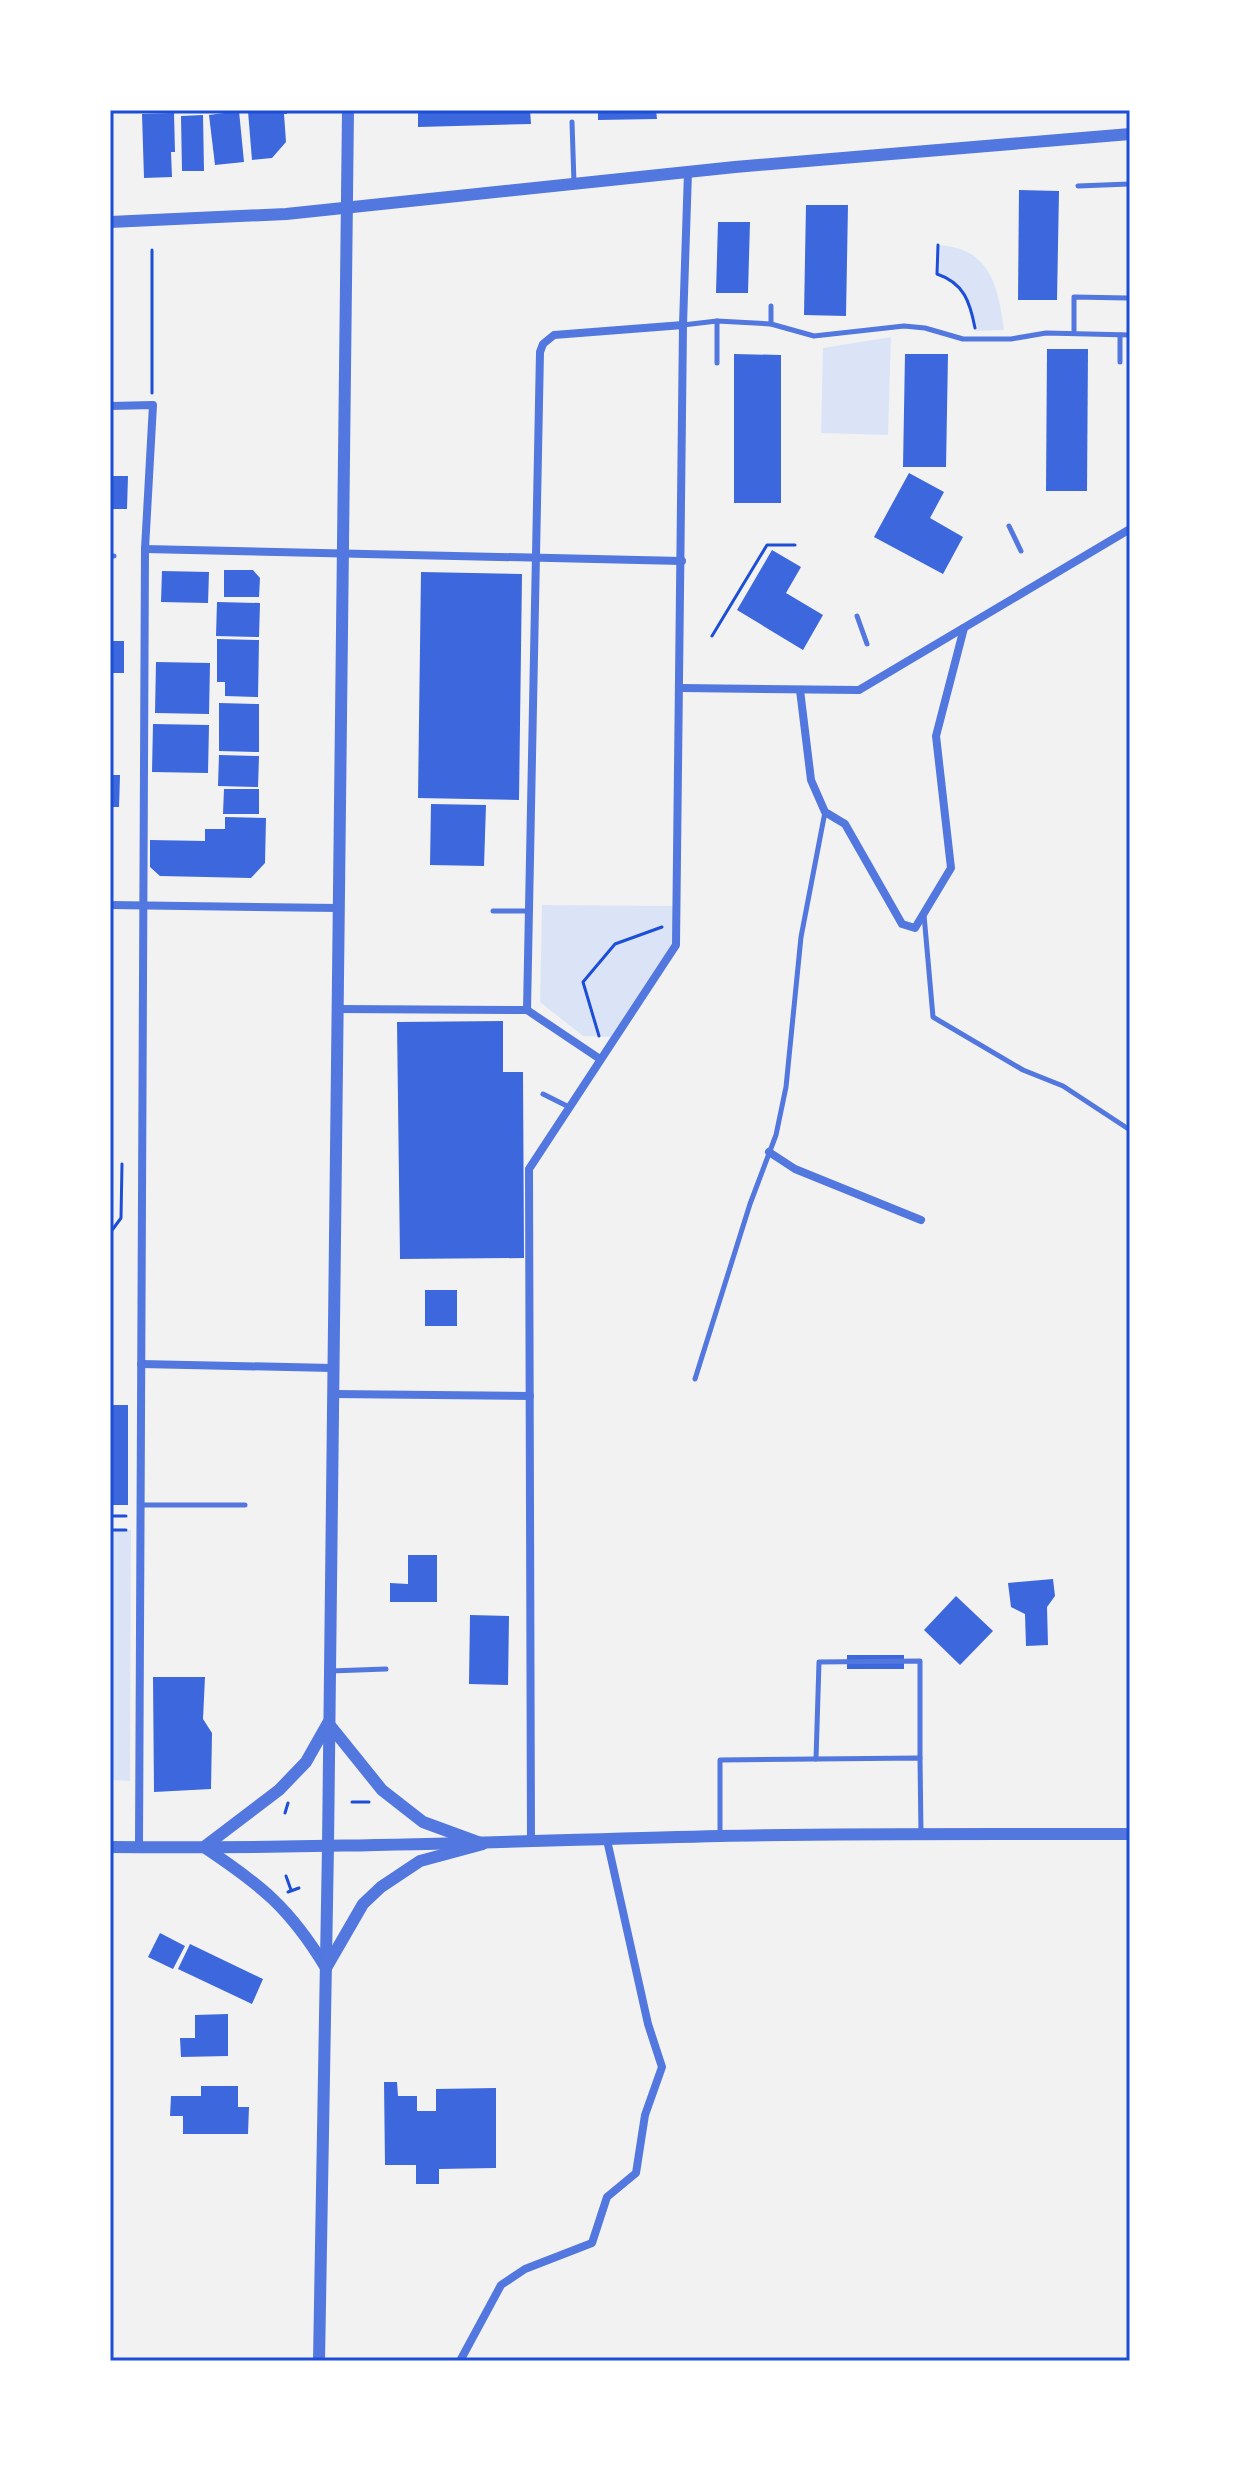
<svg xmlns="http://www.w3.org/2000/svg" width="1240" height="2471" font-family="Quicksand,sans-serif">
  <rect width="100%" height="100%" fill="#f2f2f2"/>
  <g fill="#dbe4f7">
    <path d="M938 245C990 248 998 285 1004 330L976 331C969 298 968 291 937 274Z"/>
    <path d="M891 337 888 435 821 433 823 348Z"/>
    <path d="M542 905 677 906 676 945 615 1037 583 1036 540 1002Z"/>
    <path d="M110 1530H131L130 1781 110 1780Z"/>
  </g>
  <g fill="#3d67dc">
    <path d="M287 110V114H284L286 142 272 158 252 160 248 111Z"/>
    <path d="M418 110H530L531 124 418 127Z"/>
    <path d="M598 110H656L657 119 598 120Z"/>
    <path d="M239 111 244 162 215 165 209 115Z"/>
    <path d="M174 113 175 152H171L172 177 144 178 142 114Z"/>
    <path d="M203 115 204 171H182L181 116Z"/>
    <path d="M1019 190 1059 191 1057 300H1018Z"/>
    <path d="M806 205H848L846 316 804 315Z"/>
    <path d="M718 222H750L748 293H716Z"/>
    <path d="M1047 349H1088L1087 491H1046Z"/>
    <path d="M734 354 781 355V503H734Z"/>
    <path d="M905 354H948L946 467H903Z"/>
    <path d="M909 473 944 492 930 518 963 537 943 574 874 537Z"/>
    <path d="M110 476H128L127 509H110Z"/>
    <path d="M772 550 801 567 786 593 823 615 803 650 737 610Z"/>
    <path d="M224 570H253L260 578 259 597H224Z"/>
    <path d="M162 571 209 572 208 603 161 602Z"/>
    <path d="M421 572 522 574 519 800 418 798Z"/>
    <path d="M217 602 260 603 259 637 216 636Z"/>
    <path d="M217 639 259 640 258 697 225 696V682H217Z"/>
    <rect x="110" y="641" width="14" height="32"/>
    <path d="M156 662 210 663 209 714 155 713Z"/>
    <path d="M219 703 259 704V752L219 751Z"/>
    <path d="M153 724 209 725 208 773 152 772Z"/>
    <path d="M219 755 259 756 258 787 218 786Z"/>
    <path d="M110 775H120L119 807H110Z"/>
    <path d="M224 789H259V814H223Z"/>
    <path d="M431 804 486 805 484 866 430 865Z"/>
    <path d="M225 817 266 818 265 863 251 878 160 876 150 867V840L205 841V829H225Z"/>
    <path d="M503 1021V1072H523L524 1258 400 1259 397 1022Z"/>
    <rect x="425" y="1290" width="32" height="36"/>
    <rect x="110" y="1405" width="18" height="100"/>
    <path d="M408 1555H437V1602H390V1583L408 1584Z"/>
    <path d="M1053 1579 1055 1596 1047 1607 1048 1645 1026 1646 1025 1614 1011 1607 1008 1583Z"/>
    <path d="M956 1596 993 1631 960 1665 924 1630Z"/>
    <path d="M470 1615 509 1616 508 1685 469 1684Z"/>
    <rect x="847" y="1655" width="57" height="14"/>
    <path d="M153 1677H205L203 1719 212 1733 211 1789 154 1792Z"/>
    <path d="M160 1933 185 1946 173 1969 148 1957Z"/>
    <path d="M190 1944 263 1979 252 2004 178 1969Z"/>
    <path d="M228 2014V2056L181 2057 180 2038H195V2015Z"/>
    <path d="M384 2082H397L398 2096H417V2111H436V2089L496 2088V2168L439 2169V2184H416V2165H385Z"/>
    <path d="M201 2086H238V2107H249L248 2134H183V2116H170L171 2096H201Z"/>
  </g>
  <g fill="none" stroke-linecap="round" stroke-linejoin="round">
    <g stroke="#1d4ed8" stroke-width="3">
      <path d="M938 245 937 274C964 283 970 302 975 328"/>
      <path d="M152 250V393"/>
      <path d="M712 636 767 545H795"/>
      <path d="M599 1036 583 982 615 944 662 927"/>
      <path d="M110 1233 121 1218 122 1164"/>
      <path d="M110 1516H126"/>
      <path d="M110 1530H126"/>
      <path d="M352 1802H369"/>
      <path d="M285 1813 288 1803"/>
      <path d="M286 1876 291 1890"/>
      <path d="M288 1892 299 1888"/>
    </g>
    <g stroke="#5277de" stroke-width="5">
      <path d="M572 122 574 183"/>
      <path d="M1078 186 1129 184"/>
      <path d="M717 321V363"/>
      <path d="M771 324V306"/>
      <path d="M683 325 717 321 771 324 814 336 904 326 925 328 963 339H1011L1046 333 1130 335"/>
      <path d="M1074 333V297L1127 298"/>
      <path d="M1120 335V362"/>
      <path d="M1009 526 1021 551"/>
      <path d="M110 556H114"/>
      <path d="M857 616 867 644"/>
      <path d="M493 911H528"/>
      <path d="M924 915 933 1017 1023 1070 1063 1086 1130 1130"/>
      <path d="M543 1094 569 1107"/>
      <path d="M695 1379 750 1204 776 1135 786 1087 801 937 825 812"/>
      <path d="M141 1505H245"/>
      <path d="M330 1671 386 1669"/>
      <path d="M816 1759 819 1662 920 1661V1758"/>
      <path d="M720 1835V1760L920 1758 921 1833"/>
    </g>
    <g stroke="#5277de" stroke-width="8">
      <path d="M110 406 153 405 145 549 139 1847"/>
      <path d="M145 549 682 561"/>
      <path d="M681 688 859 690 1130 529"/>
      <path d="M800 690 811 780 825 812 845 824 902 924 915 928 951 868 936 736 964 628"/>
      <path d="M110 905 338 908"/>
      <path d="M337 1009 527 1010 600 1059"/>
      <path d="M527 1010 540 352 543 344 554 335 683 325"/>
      <path d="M769 1152 795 1169 921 1220"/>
      <path d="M141 1364 332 1368"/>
      <path d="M332 1394 530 1396"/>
      <path d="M531 1843 529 1169 676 945 683 325 688 172"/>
      <path d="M460 2361 501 2285 525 2269 592 2243 607 2197 636 2173 645 2115 662 2067 648 2024 607 1840"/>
    </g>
    <g stroke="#5277de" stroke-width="12">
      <path d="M110 222 286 214 735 167 1130 134"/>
      <path d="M328 1723 382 1790 423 1822 483 1844 420 1861 381 1887 363 1904 326 1968C290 1908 261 1885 204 1847L279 1790 306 1762Z"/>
      <path d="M110 1847C313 1849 516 1841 720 1836 856 1833 993 1834 1130 1834"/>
      <path d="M319 2361 328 1846 348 110"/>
    </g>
  </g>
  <rect width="1240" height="2471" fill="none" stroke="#ffffff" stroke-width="224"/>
  <rect x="112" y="112" width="1016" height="2247" fill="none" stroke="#1d4ed8" stroke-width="3"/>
</svg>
